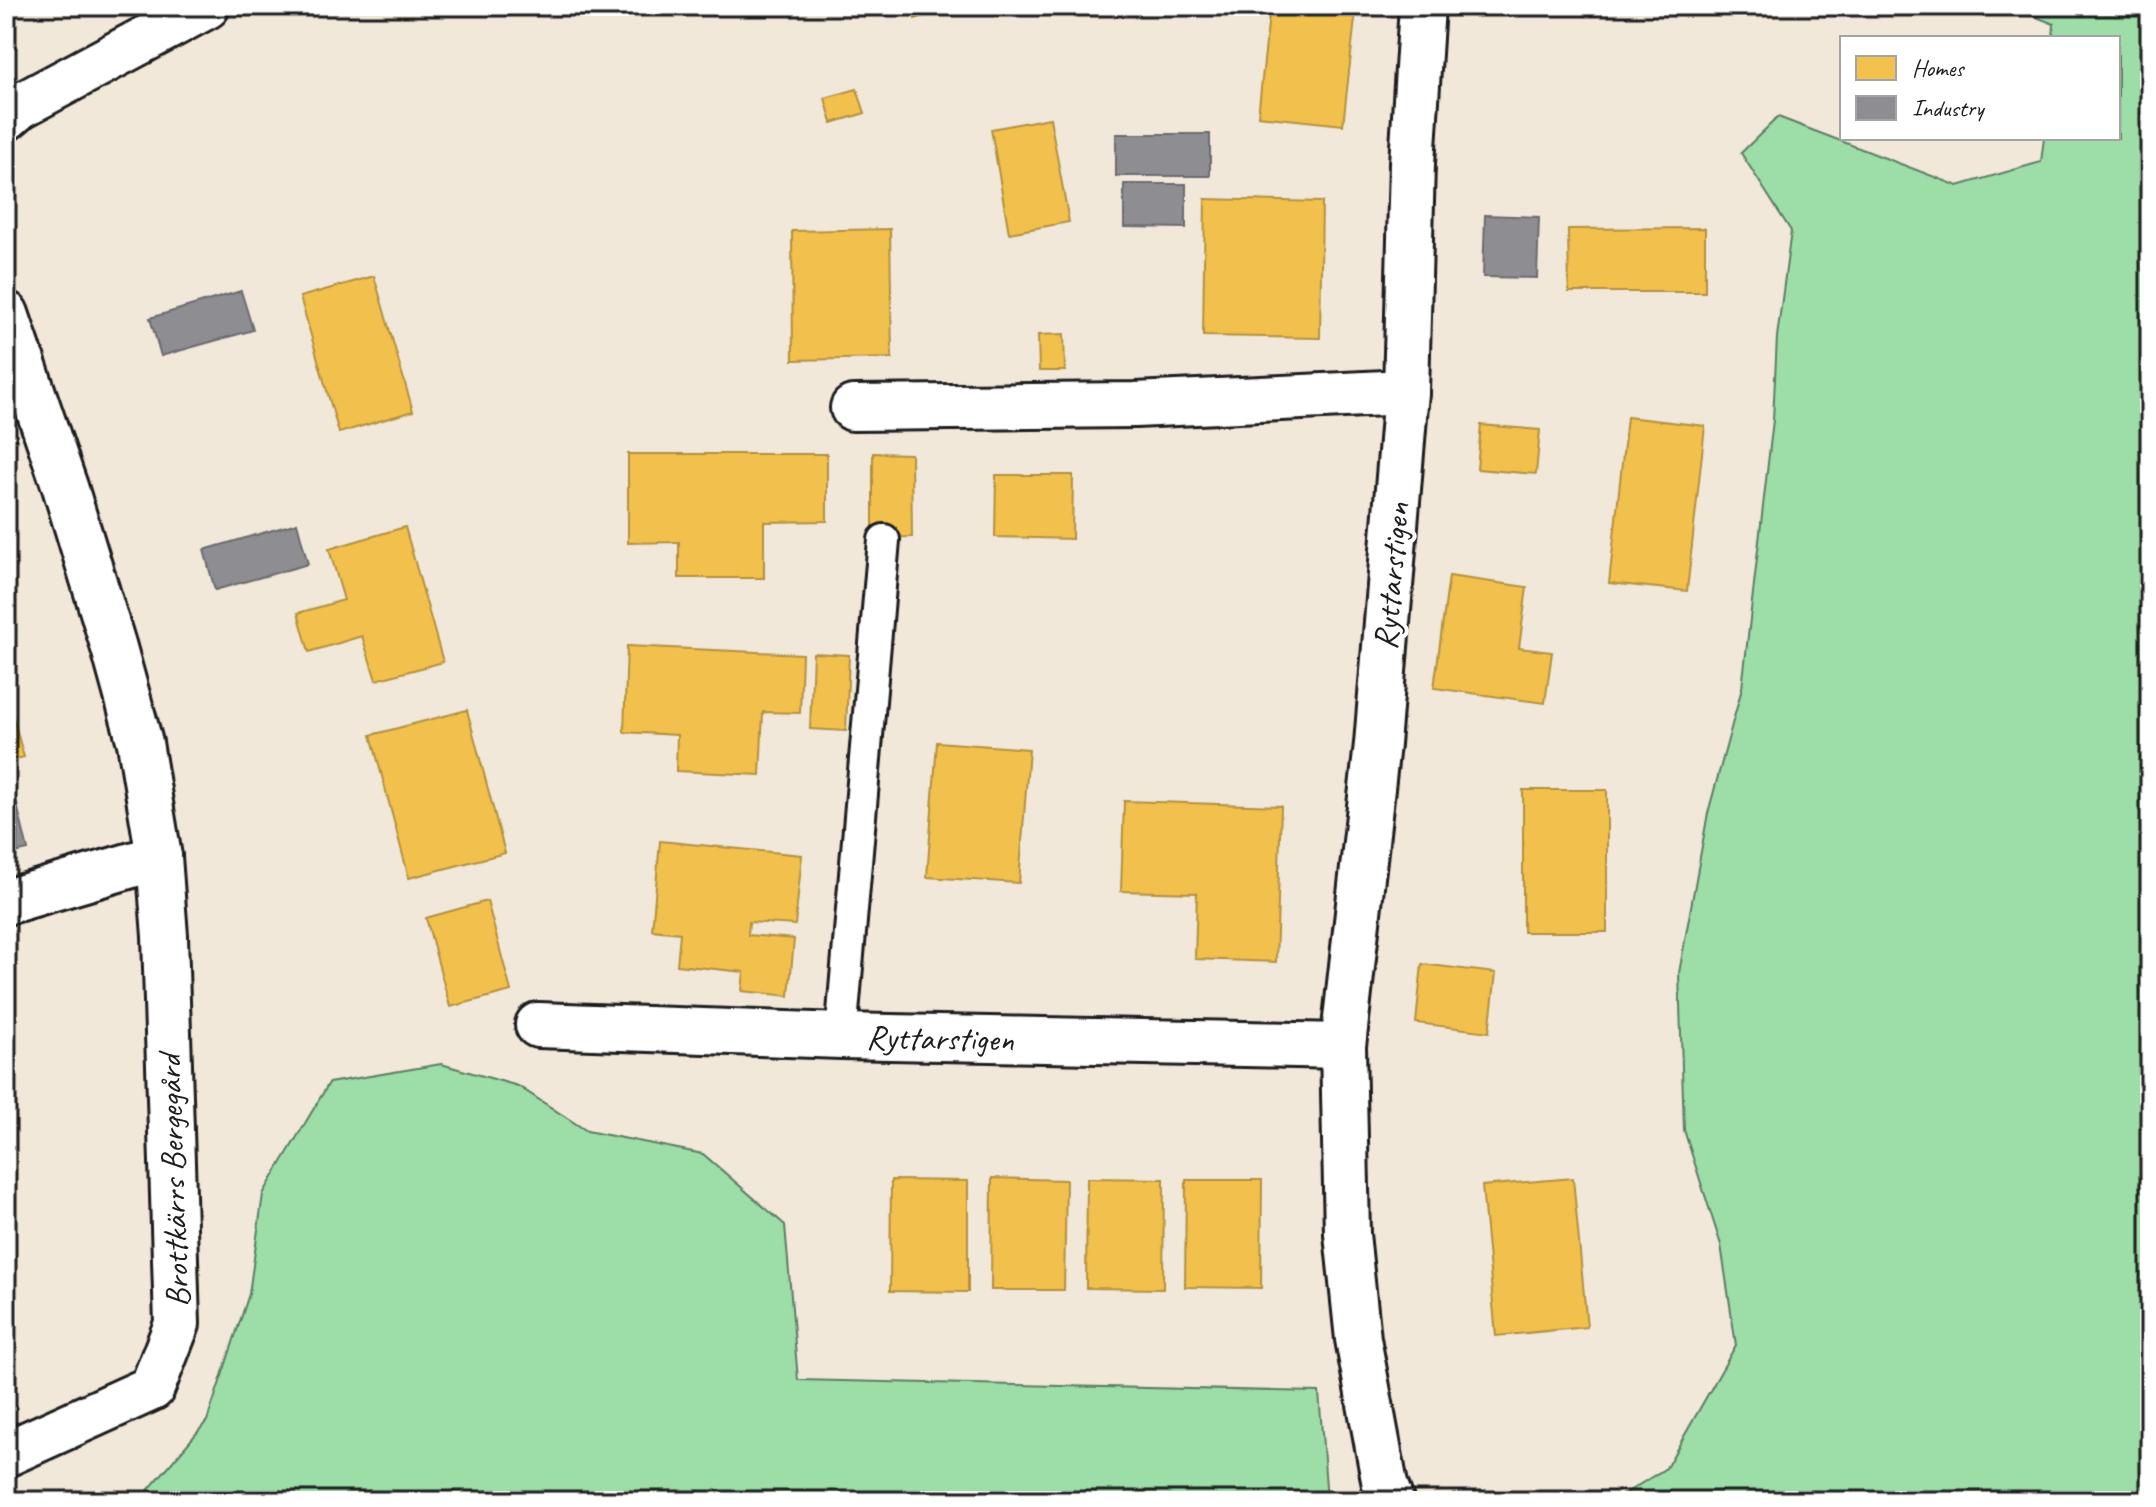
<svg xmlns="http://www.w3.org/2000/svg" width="2156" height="1507" font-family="Caveat,sans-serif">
  <rect width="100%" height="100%" fill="#f1e8da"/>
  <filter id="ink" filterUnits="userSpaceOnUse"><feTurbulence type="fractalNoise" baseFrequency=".0125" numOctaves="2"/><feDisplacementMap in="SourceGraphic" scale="16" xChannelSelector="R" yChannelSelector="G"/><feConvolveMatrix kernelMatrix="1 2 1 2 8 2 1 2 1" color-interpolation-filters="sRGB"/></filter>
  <g filter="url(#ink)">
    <g fill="#9ddea8" stroke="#5c7d62" stroke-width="2">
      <path d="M2009 6H2150V1501H1613L1666 1468 1736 1345 1721 1245 1684 1130 1679 973 1708 813 1742 688 1773 420 1777 337 1791 231 1741 153 1778 117 1958 186 2041 162 2044 138H2118V38H2053L2054 24Z"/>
      <path d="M441 1064 518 1086 587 1131 703 1154 785 1225 798 1380 1319 1392 1327 1501H139L207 1421 249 1294 263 1194 329 1083Z"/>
    </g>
    <g fill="#f2c14e" stroke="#b2903f" stroke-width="2">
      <path d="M911 6H955L915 19Z"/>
      <path d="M1270 6H1317L1356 10 1343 125 1258 116Z"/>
      <path d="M1706 6H1833L1706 11Z"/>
      <path d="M857 89 865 113 832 123 825 98Z"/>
      <path d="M1050 118 1069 222 1009 233 991 129Z"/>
      <path d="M1205 199 1322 202 1320 338 1203 336Z"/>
      <path d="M1705 228V292H1569L1568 229Z"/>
      <path d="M890 229 892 358 793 360 792 231Z"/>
      <path d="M374 276 413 411 339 433 300 297Z"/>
      <path d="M1064 334 1065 371H1039L1038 335Z"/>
      <path d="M1627 417 1705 426 1687 591 1609 583Z"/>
      <path d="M1481 425 1540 430 1536 474 1477 469Z"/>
      <path d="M873 453 911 454 912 537 873 538Z"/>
      <path d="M628 454H827V521L764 522V578H679V542L628 543Z"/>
      <path d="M996 475H1073L1072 539 995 537Z"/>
      <path d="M405 527 443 662 376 680 362 636 309 652 298 613 344 600 329 549Z"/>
      <path d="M1449 576 1527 587 1519 648 1552 652 1545 703 1434 688Z"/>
      <path d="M627 646 802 654 800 713 763 712 760 775 676 771 677 735 624 732Z"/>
      <path d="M813 653 849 655 846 731 810 729Z"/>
      <path d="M6 692 24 757 6 762Z"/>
      <path d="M467 710 505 853 409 878 371 735Z"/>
      <path d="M937 742 1029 749 1019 883 927 877Z"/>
      <rect x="1523" y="790" width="84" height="142"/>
      <path d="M1124 801 1281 806 1276 962 1195 959 1197 893 1121 891Z"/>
      <path d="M660 841 802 855 795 925 749 922 748 935 794 939 789 996 742 991 744 972 677 965 680 933 652 930Z"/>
      <path d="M487 901 511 991 450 1007 426 918Z"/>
      <path d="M1422 964 1496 973 1489 1032 1416 1023Z"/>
      <path d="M992 1178 1066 1180 1064 1290H991Z"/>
      <path d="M1087 1178 1164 1179 1163 1289 1086 1288Z"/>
      <path d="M1573 1178 1587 1327 1496 1336 1482 1186Z"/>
      <path d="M891 1180 968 1181V1292L890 1291Z"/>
      <path d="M1186 1180H1262L1261 1288 1185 1287Z"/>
    </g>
    <g fill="#8d8d92" stroke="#6b6b6f" stroke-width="2">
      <rect x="1116" y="134" width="94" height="42"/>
      <path d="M1124 184H1186V228L1124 227Z"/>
      <path d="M1485 215 1539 217 1537 278 1483 277Z"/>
      <path d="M241 291 253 330 161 356 150 318Z"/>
      <path d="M297 523 308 564 215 590 204 550Z"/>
      <path d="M12 784 28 850 6 855V786Z"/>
    </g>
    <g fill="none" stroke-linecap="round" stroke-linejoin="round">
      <g stroke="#1c1c1c" stroke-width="36">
        <path id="service" d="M841 1036 884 540"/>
      </g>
      <g stroke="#1c1c1c" stroke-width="50">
        <g id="minor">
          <path d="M6 118 20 106 207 6"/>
          <path d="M6 314 65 487 114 648 140 743 159 857 165 936 177 1324 152 1388 6 1454"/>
          <path d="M853 408 1135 405 1406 392"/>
          <path d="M6 902 159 857"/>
          <path d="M538 1025 841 1036 1343 1046"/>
          <path d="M1391 1501 1385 1485 1358 1339 1347 1234 1343 1046 1377 744 1406 392 1412 163 1422 6"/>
        </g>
      </g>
      <use href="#service" stroke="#fff" stroke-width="30"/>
      <use href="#minor" stroke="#fff" stroke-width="44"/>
    </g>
  </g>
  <g text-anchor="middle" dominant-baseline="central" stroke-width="8" stroke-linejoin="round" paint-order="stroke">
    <g font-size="34" fill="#1c1c1c" stroke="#fff">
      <text transform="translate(1391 576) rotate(-85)">Ryttarstigen</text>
      <text transform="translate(940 1038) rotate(1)">Ryttarstigen</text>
      <text transform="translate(173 1181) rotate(-92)">Brottkärrs Bergegård</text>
    </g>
  </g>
  <rect width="2156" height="1507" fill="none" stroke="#fff" stroke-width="32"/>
  <rect x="16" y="16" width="2124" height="1475" fill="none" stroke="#1c1c1c" stroke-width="3" filter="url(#ink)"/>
  <rect x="1840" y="36" width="280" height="104" fill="#ffffff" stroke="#a4a4a4" stroke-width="2"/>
  <rect x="1856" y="56" width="40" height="24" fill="#f2c14e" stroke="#a4a4a4" stroke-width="2"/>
  <text x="1912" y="76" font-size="24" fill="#1c1c1c">Homes</text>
  <rect x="1856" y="96" width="40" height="24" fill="#8d8d92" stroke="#a4a4a4" stroke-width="2"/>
  <text x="1912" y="116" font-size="24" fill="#1c1c1c">Industry</text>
</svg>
